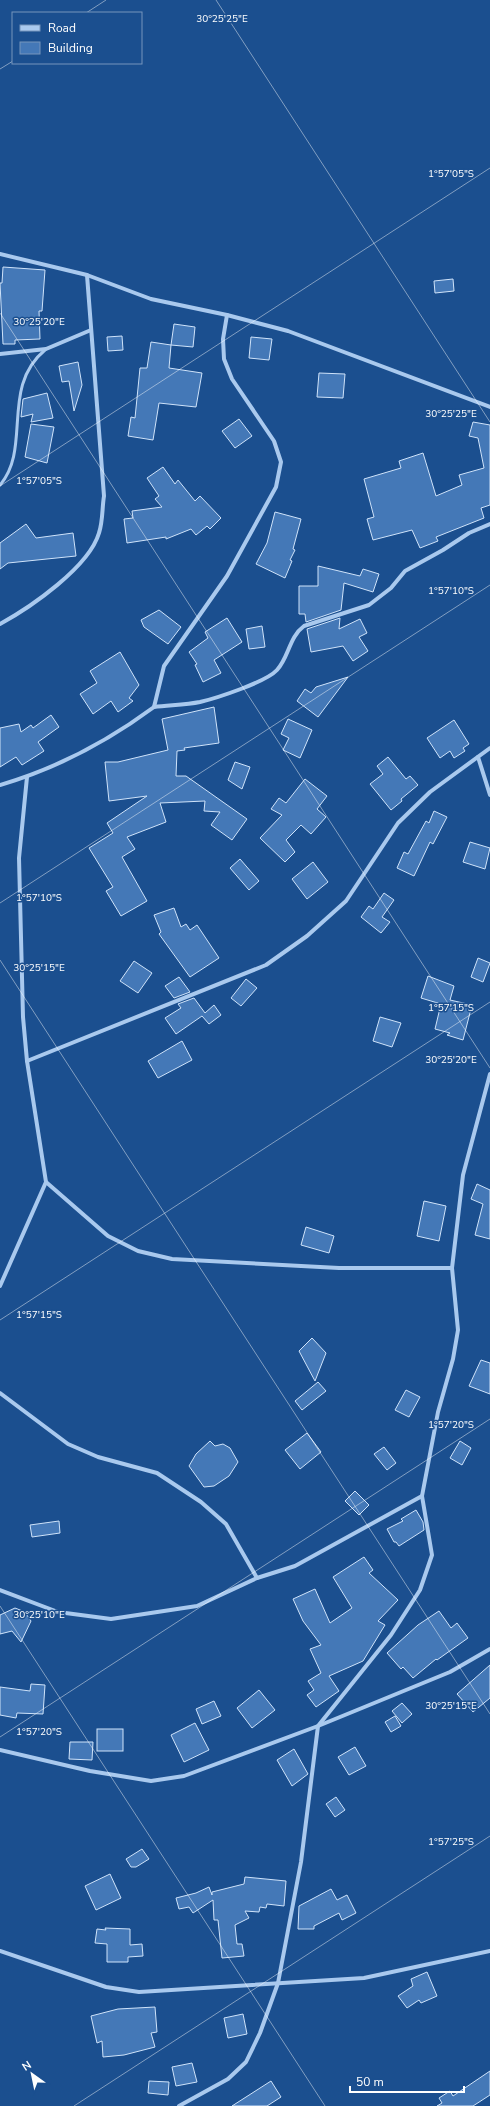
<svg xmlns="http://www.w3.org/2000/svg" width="490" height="2106" font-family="'Nunito Sans',sans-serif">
  <rect width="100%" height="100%" fill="#1b4f8f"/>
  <g fill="#4478b7" stroke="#cfe3fa">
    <path d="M3 267 45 270 42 311H39L40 339 15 340V344H3L0 283H2Z"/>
    <path d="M453 279 454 291 435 293 434 281Z"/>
    <path d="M174 324 195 327 193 347 171 345Z"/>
    <path d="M122 336 123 350 108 351 107 337Z"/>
    <path d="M251 337 272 339 269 360 249 358Z"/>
    <path d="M151 342 171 345 169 368 202 373 196 407 159 403 153 440 128 436 131 417 135 418 140 368H147Z"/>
    <path d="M78 362 82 385 74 411 69 381 62 382 59 366Z"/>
    <path d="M319 373 345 374 343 398 317 397Z"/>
    <path d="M47 393 53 418 31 422 33 414 21 417 23 399Z"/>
    <path d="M239 419 252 436 235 448 222 431Z"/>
    <path d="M473 422 490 425V505L481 508 484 518 436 537 438 541 420 548 412 530 373 540 367 519 374 517 364 479 401 468 399 461 423 453 436 496 462 485 459 475 484 468 478 438 469 436Z"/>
    <path d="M31 424 54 427 47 463 25 457Z"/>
    <path d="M163 467 175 484 178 480 195 501 200 496 221 518 210 529 207 526 196 535 191 529 166 539V537L127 543 124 519 133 518 132 511 162 507 155 499 159 496 147 478Z"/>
    <path d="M275 512 301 519 293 549 295 550 290 560 292 561 285 578 256 564 267 543Z"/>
    <path d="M26 524 36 538 73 533 76 556 8 563 0 569V543Z"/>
    <path d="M318 566 360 576 363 569 379 574 373 592 344 583 341 610 306 622 305 614H299V586H318Z"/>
    <path d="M159 610 181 627 168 644 144 627 141 620Z"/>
    <path d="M227 618 242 642 214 660 221 673 203 682 195 665 197 664 189 652 208 638 205 632Z"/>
    <path d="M340 618 339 629 360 619 367 633 359 637 368 651 353 661 343 646 311 652 307 629Z"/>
    <path d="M262 626 265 647 249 649 246 629Z"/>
    <path d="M120 652 139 685 129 698 133 701 118 712 111 701 93 714 80 694 97 683 90 671Z"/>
    <path d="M348 677 318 717 297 701 305 689 311 693 316 687Z"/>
    <path d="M214 707 219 743 184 748 185 750 177 751 176 776H186L247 819 232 840 211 825 220 812 204 811 205 801 160 803 166 822 127 837 135 849 122 857 147 901 121 916 106 891 113 887 89 848 113 833 107 823 147 796 109 801 105 762H118L168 750 162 719Z"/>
    <path d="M51 715 59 727 38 742 44 751 22 765 16 757 0 767V728L19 724 21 732 31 725 33 728Z"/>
    <path d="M288 719 312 730 300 758 283 750 289 738 281 734Z"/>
    <path d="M454 720 469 744 463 748 465 751 454 758 450 751 440 758 427 738Z"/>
    <path d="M388 757 406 779 410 776 418 785 401 799 402 801 391 810 370 784 383 774 377 766Z"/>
    <path d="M235 762 250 767 242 789 228 780Z"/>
    <path d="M305 779 327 796 317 809 326 817 311 834 301 825 286 840 295 852 285 862 260 838 282 815 271 809 279 798 286 803Z"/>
    <path d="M434 811 447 817 433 844 430 842 414 876 397 868 404 852 408 854 426 821 429 823Z"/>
    <path d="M470 842 490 848 485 869 463 862Z"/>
    <path d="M240 859 259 881 249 890 230 868Z"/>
    <path d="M313 862 328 882 307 899 292 879Z"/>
    <path d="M384 893 394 900 382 917 390 922 381 933 361 917 369 906 373 909Z"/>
    <path d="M174 908 181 927 186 924 190 930 197 925 219 958 190 977 159 934 161 932 154 915Z"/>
    <path d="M478 958 490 963 483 982 471 977Z"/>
    <path d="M134 961 152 973 138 993 120 981Z"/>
    <path d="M428 976 454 986 450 1000 472 1005 463 1040 447 1035 450 1033 435 1029 441 1004 421 998Z"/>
    <path d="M179 977 190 992 174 998 165 986Z"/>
    <path d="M246 979 257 988 241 1006 231 998Z"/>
    <path d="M194 998 205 1013 214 1005 221 1015 209 1024 202 1016 176 1034 165 1018 181 1008 178 1004Z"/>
    <path d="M380 1017 401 1023 392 1047 373 1041Z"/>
    <path d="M182 1041 192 1060 158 1078 148 1061Z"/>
    <path d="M477 1184 490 1190V1239L475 1235 483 1204 471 1199Z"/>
    <path d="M424 1201 446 1206 439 1241 417 1236Z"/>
    <path d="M306 1227 334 1236 329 1253 301 1245Z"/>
    <path d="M312 1338 326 1353 315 1381 299 1351Z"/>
    <path d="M481 1360 490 1363V1394L469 1386Z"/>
    <path d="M318 1382 326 1391 302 1410 295 1401Z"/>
    <path d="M406 1390 420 1397 409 1417 395 1410Z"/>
    <path d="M307 1433 321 1452 300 1469 285 1450Z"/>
    <path d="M210 1441 215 1446 223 1444 230 1448 238 1462 229 1476 214 1486 204 1487 189 1466 196 1454Z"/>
    <path d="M460 1441 471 1448 462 1465 450 1458Z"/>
    <path d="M384 1447 396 1463 387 1470 374 1454Z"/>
    <path d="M355 1491 369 1505 359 1515 345 1501Z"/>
    <path d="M416 1510 423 1522 424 1530 399 1546 396 1542H394L387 1529 403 1521 401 1519Z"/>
    <path d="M59 1521 60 1533 32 1537 30 1525Z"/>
    <path d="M364 1557 373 1570 369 1573 398 1600 378 1621 385 1625 363 1661 329 1676 339 1691 316 1707 307 1695 314 1690 308 1681 321 1673 310 1649 321 1645 303 1621 293 1599 315 1589 330 1623 352 1608 333 1577Z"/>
    <path d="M15 1608 25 1612 31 1621 21 1642 12 1631 0 1634V1615Z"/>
    <path d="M439 1611 451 1628 457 1623 468 1638 437 1660 436 1659 413 1678 403 1667 401 1669 387 1653 418 1625Z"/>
    <path d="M490 1665V1698L473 1712 457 1694Z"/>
    <path d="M31 1684 45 1685 43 1714 17 1713 16 1718 0 1715V1687L30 1691Z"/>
    <path d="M259 1690 275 1710 252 1728 237 1708Z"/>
    <path d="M214 1701 221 1716 202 1724 196 1709Z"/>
    <path d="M402 1703 412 1714 402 1723 392 1711Z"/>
    <path d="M395 1716 401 1726 391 1732 385 1722Z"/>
    <path d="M195 1723 209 1750 184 1762 171 1735Z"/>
    <rect x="97" y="1729" width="26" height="22"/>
    <path d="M70 1742H93L92 1760 69 1759Z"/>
    <path d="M355 1747 366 1766 349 1775 338 1757Z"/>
    <path d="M294 1749 308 1774 292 1786 277 1760Z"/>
    <path d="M336 1797 345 1810 335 1817 326 1804Z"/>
    <path d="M142 1849 149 1859 136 1867H131L126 1859Z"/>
    <path d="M110 1874 121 1898 96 1910 85 1886Z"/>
    <path d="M245 1877 286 1881 284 1906 267 1904 266 1908 260 1907 259 1912 245 1911 249 1918 235 1925 237 1944H242L244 1956 222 1958 218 1920H214L213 1900 193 1913 189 1907 179 1909 176 1898 196 1893 209 1887 212 1895V1892L244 1884Z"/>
    <path d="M331 1889 337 1900 347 1895 356 1913 342 1920 339 1913 314 1926V1929H298L299 1906Z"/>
    <path d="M105 1928 130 1929V1945L142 1944 143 1956 128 1957V1962H107V1944L95 1943 97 1929 106 1930Z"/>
    <path d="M427 1972 437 1996 421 2003 419 2000 407 2008 398 1996 413 1986 411 1979Z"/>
    <path d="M155 2007 157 2032 151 2033 155 2047 124 2055 103 2057 102 2041 97 2043 91 2016 118 2009Z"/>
    <path d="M243 2014 247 2034 228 2038 224 2018Z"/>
    <path d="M192 2063 197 2082 176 2086 172 2067Z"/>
    <path d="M490 2071V2095L473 2106H437L442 2103 439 2098 450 2091 453 2096Z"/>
    <path d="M149 2081 169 2082 168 2095 148 2093Z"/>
    <path d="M271 2081 281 2097 267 2106H232Z"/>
  </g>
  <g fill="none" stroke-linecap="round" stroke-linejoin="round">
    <path stroke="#a9c9ee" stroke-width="3" d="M0 485C32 448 0 387 45 350"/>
    <g stroke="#a9c9ee" stroke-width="4">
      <path d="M0 254 87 275 151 299 227 315 288 331 490 407"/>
      <path d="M0 354 46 349 91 330"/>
      <path d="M0 624C31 607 89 567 99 533 103 521 102 508 104 496L87 275"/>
      <path d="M154 707C169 705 185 705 200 702 217 698 266 682 277 670 289 657 289 637 304 626L369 605 391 588 405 571 443 550 469 533 490 524"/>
      <path d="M478 757 490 795"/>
      <path d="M27 777 19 858 23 1017 27 1061 46 1182 108 1236 138 1251 172 1259 339 1268H452"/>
      <path d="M0 785C55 769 108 741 154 707L164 666 227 576 276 487 281 462 274 441 232 379 224 359 223 339 227 315"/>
      <path d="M27 1061 266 965 307 936 346 901 398 823 430 792 490 748"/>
      <path d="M0 1286 46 1182"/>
      <path d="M0 1393 68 1444 98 1457 157 1473 201 1502 226 1524 257 1578"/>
      <path d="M0 1590 58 1612 111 1619 197 1606 257 1578 295 1566 422 1496"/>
      <path d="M0 1750 90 1771 151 1781 184 1776 318 1726 450 1672 490 1649"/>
      <path d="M0 1951 106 1987 139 1992 364 1978 490 1951"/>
      <path d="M179 2106 228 2079 246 2062 260 2033 278 1983 301 1862 318 1726 391 1635 420 1590 432 1555 422 1496 438 1412 453 1359 458 1330 452 1268 463 1175 490 1074"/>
    </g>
  </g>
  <path fill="none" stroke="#fff" stroke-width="1" stroke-opacity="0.45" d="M216 0 490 422M86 13 106 0M0 69 13 61M0 313 490 1068M0 486 490 168M0 903 490 585M0 960 490 1714M0 1320 490 1002M0 1606 325 2106M0 1737 490 1419M74 2106 490 1836"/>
  <g font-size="10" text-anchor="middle" fill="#fff" stroke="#1b4f8f" stroke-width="3" stroke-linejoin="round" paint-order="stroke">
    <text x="222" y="22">30°25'25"E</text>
    <text x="451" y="177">1°57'05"S</text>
    <text x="39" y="325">30°25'20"E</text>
    <text x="451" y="417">30°25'25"E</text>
    <text x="39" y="484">1°57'05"S</text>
    <text x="451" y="594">1°57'10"S</text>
    <text x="39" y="901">1°57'10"S</text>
    <text x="39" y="971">30°25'15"E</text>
    <text x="451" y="1011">1°57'15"S</text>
    <text x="451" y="1063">30°25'20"E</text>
    <text x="39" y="1318">1°57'15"S</text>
    <text x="451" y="1428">1°57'20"S</text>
    <text x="39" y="1618">30°25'10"E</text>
    <text x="451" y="1709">30°25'15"E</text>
    <text x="39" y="1735">1°57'20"S</text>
    <text x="451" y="1845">1°57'25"S</text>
  </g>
  <rect x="12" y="12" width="130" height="52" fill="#1b4f8f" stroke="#7695bc"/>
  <rect x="20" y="25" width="20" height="6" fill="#a9c9ee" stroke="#7695bc"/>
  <text x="48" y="32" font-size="12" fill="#ffffff">Road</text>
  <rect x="20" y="42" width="20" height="12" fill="#4478b7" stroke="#7695bc"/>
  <text x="48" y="52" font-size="12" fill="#ffffff">Building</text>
  <g transform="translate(32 2074) rotate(327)" stroke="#1b4f8f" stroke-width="3" paint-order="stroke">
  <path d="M0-3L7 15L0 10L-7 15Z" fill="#ffffff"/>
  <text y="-6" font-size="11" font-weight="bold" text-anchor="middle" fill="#ffffff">N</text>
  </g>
  <path d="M350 2086v6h114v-6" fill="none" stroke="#ffffff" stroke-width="2"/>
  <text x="356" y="2086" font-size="12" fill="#ffffff" stroke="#1b4f8f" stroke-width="3" paint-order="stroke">50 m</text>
</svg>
